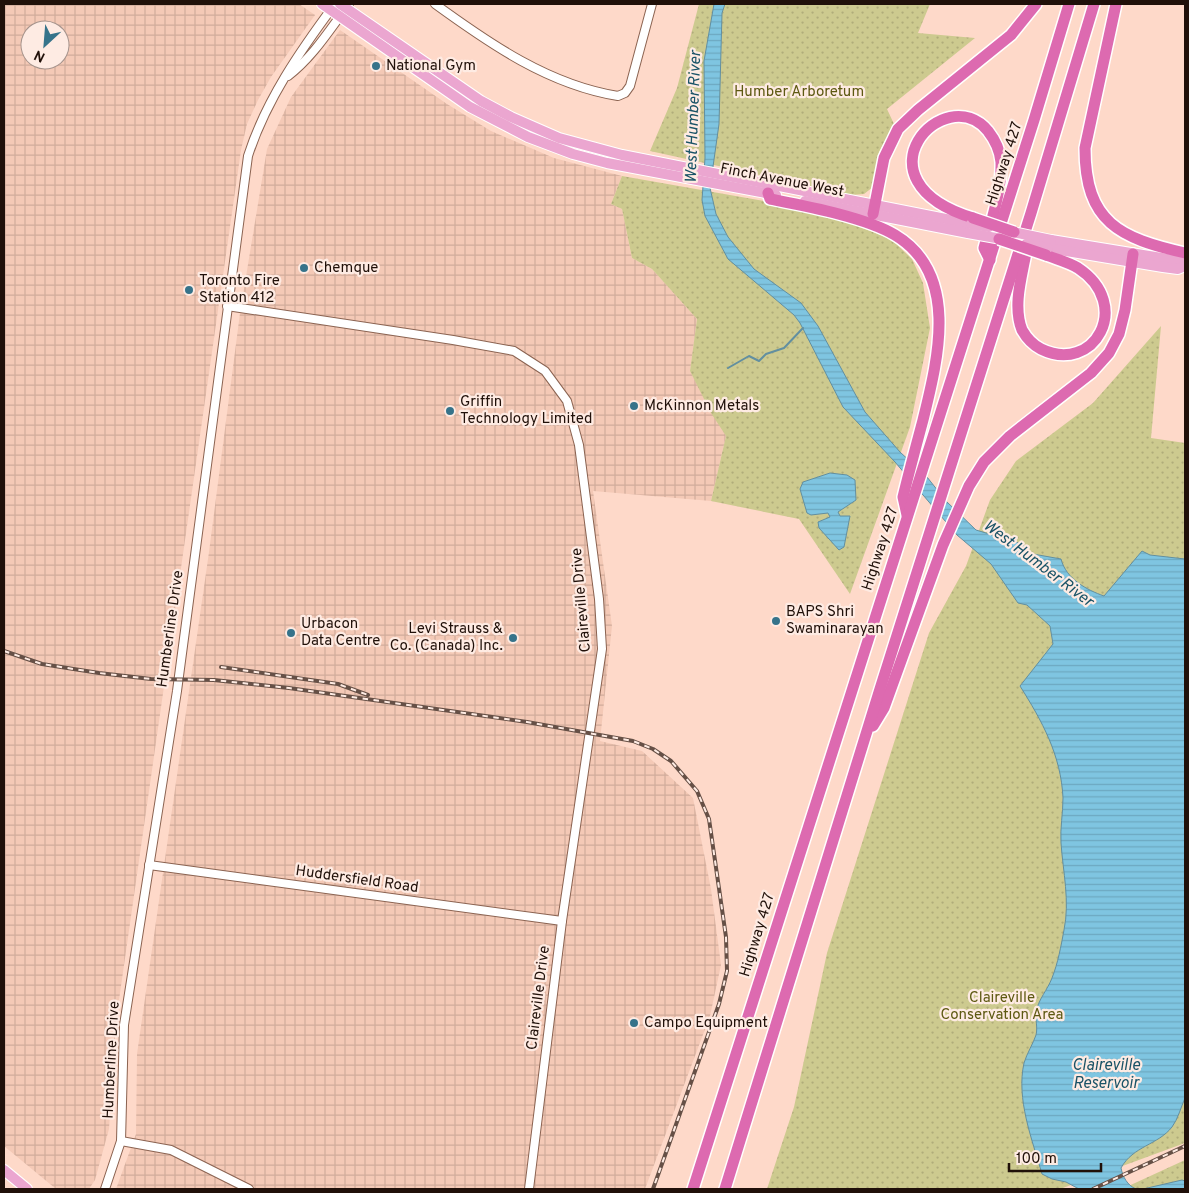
<svg xmlns="http://www.w3.org/2000/svg" width="1189" height="1193" font-family="Overpass,sans-serif">
  <defs>
    <pattern id="industrial-grid" width="8" height="8" patternUnits="userSpaceOnUse" patternTransform="scale(1.25)"><rect width="8" height="8" fill="#f4c9b6"/><path d="M0 4h8M4 0v8" fill="none" stroke="#d1ac9b"/></pattern>
    <pattern id="park-dots" width="8" height="8" patternUnits="userSpaceOnUse" patternTransform="scale(1.25)"><rect width="8" height="8" fill="#cdca8f"/><path d="M2 2h.1M6 6h.1" fill="none" stroke="#b0ac7a" stroke-width="1.8" stroke-linecap="round"/></pattern>
    <pattern id="water-rules" width="6" height="5" patternUnits="userSpaceOnUse" patternTransform="scale(1.25)"><rect width="6" height="5" fill="#7fc5e1"/><path d="M0 2.5h6" fill="none" stroke="#6da8c0"/></pattern>
  </defs>
  <rect width="100%" height="100%" fill="#fed9c9"/>
  <g fill="url(#industrial-grid)" fill-rule="evenodd">
    <path d="M4 4H299L315 15 271 77 258 100 247 124 241 150 116 1021 109 1129 95 1180 89 1189H56L4 1146ZM30 30H60V60H30Z"/>
    <path d="M340 30 447 104 491 131 554 158 622 176 611 204 622 209 632 258 652 269 697 319 690 371 726 436 711 501 593 491 612 626 600 741 642 751 693 798 711 889 721 965 710 1016 645 1189H116L136 1134 137 1054 209 552 240 313 267 149 291 97Z"/>
  </g>
  <g fill="url(#park-dots)">
    <path d="M699 4H930L918 33 975 38 887 109 894 124 879 152 873 187 864 194 851 195 650 151 677 88Z"/>
    <path d="M622 176 792 206 842 220 891 239 912 259 923 283 930 328 910 427 850 594 799 519 711 501 726 436 711 413 690 371 697 319 652 269 632 258 622 209 611 204Z"/>
    <path d="M1161 326 1151 438 1185 443V1143L1060 1189H767L794 1107 827 953 929 633 966 566 990 500 1016 461 1093 403Z"/>
    <path d="M1185 1160V1189H1122Z"/>
  </g>
  <g fill="url(#water-rules)" stroke="#628fa0">
    <path d="M714 4H725L722 13 719 124 710 188 716 214 728 237 754 269 801 303 818 326 865 412 900 452 927 477 946 501 976 530 1022 544 1033 554 1061 559C1066 579 1087 590 1104 596L1142 551 1150 555 1185 559V1098C1181 1107 1178 1119 1172 1127 1158 1145 1133 1146 1121 1168 1123 1177 1127 1185 1136 1189H1079L1066 1182 1052 1179 1042 1174C1032 1139 1016 1099 1024 1063 1027 1053 1033 1044 1036 1035 1038 1027 1035 1019 1036 1012 1038 1000 1048 989 1052 978 1058 963 1061 946 1064 930 1070 901 1063 872 1061 843 1060 828 1063 813 1063 798 1061 755 1042 721 1020 686L1053 644 1050 626 1027 605 1018 603 991 564 957 535 895 462 843 407 800 323 794 315 728 259 705 216 702 200 705 158 704 61Z"/>
    <path d="M830 473 847 475 855 480 856 500 838 512 840 516H850L844 547 839 550 819 528 818 522 830 517 828 513 811 515 807 513 800 489 803 482Z"/>
    <path d="M1182 1180 1185 1181V1189H1143Z"/>
  </g>
  <g fill="none" stroke-linecap="round" stroke-linejoin="round">
    <path stroke="#628fa0" stroke-width="2" d="M728 368 749 356 759 361 766 354 784 348 803 328"/>
    <g stroke="#8b6351" stroke-width="10">
      <g id="minor">
        <path d="M435 4C490 44 549 85 618 96L625 93 630 86 652 4"/>
        <path d="M288 76C313 57 330 29 349 4"/>
        <path d="M227 306 453 340 514 351 545 371 567 401 579 445 599 599 602 649 562 921 529 1189"/>
        <path d="M149 865 562 921"/>
        <path d="M121 1141 171 1150 249 1189"/>
        <path d="M105 1189 121 1141 124 1025 177 691 248 156C266 100 300 51 335 4"/>
      </g>
    </g>
    <g stroke="#fff" stroke-width="12">
      <g id="major">
        <path d="M322 4 470 107 528 137 573 154 607 163 776 195"/>
        <path d="M340 4 481 101 511 117 559 138 622 155 971 224"/>
        <path d="M805 201 968 233"/>
        <path d="M1051 240 1180 261 1185 265"/>
        <path d="M1048 248 1163 267 1178 269 1185 266"/>
        <path d="M4 1170 27 1189"/>
      </g>
    </g>
    <g stroke="#fff" stroke-width="14">
      <g id="highway">
        <path d="M1116 4 1085 148C1085 223 1120 238 1185 253"/>
        <path d="M768 193 770 199C805 206 865 217 895 235 960 274 938 359 923 420 916 446 909 472 903 497L907 515"/>
        <path d="M873 214 884 158 898 129 918 110 1011 35 1036 4"/>
        <path d="M973 218C850 180 945 79 988 131 995 140 1000 150 1001 162 1002 191 991 221 984 248L990 260"/>
        <path d="M1028 240C1025 268 1011 302 1022 330 1026 337 1033 345 1041 349 1094 375 1134 305 1078 268 1068 262 1056 259 1046 255"/>
        <path d="M873 726 884 708 943 545 969 486 984 462 1010 436 1091 373 1109 353 1119 334 1125 310 1133 254"/>
        <path d="M693 1189 1034 120 1069 4"/>
        <path d="M725 1189 880 689 1031 213 1094 4"/>
      </g>
    </g>
    <use href="#minor" stroke="#fff" stroke-width="8"/>
    <use href="#major" stroke="#eba6d0" stroke-width="10"/>
    <use href="#highway" stroke="#dd6ab0" stroke-width="11"/>
    <g stroke="#665046" stroke-width="4">
      <g id="rail">
        <path d="M4 651 42 664 99 673 151 679 214 680 289 688 527 722 633 741 653 749 671 761 697 791 709 819 726 937 727 971 719 1004 653 1189"/>
        <path d="M221 667 338 684 368 695"/>
        <path d="M1093 1189 1185 1146"/>
      </g>
    </g>
    <use href="#rail" stroke="#feebe3" stroke-width="2" stroke-dasharray="5.5" stroke-linecap="butt"/>
    <g stroke="#fff" stroke-width="12" stroke-linecap="butt">
      <g id="major-bridge">
        <path d="M971 224 989 227"/>
        <path d="M1008 231 1051 240"/>
        <path d="M968 233 1007 240"/>
        <path d="M1026 244 1048 248"/>
      </g>
    </g>
    <g stroke="#fff" stroke-width="14" stroke-linecap="butt">
      <g id="highway-bridge">
        <path d="M973 218 1014 232"/>
        <path d="M999 239 1046 255"/>
      </g>
    </g>
    <use href="#major-bridge" stroke="#eba6d0" stroke-width="10"/>
    <use href="#highway-bridge" stroke="#dd6ab0" stroke-width="11"/>
  </g>
  <g fill="#36738a" stroke="#feebe3" stroke-width="2">
    <circle cx="376" cy="66" r="5"/>
    <circle cx="304" cy="268" r="5"/>
    <circle cx="189" cy="290" r="5"/>
    <circle cx="634" cy="406" r="5"/>
    <circle cx="450" cy="411" r="5"/>
    <circle cx="776" cy="621" r="5"/>
    <circle cx="291" cy="633" r="5"/>
    <circle cx="513" cy="638" r="5"/>
    <circle cx="634" cy="1023" r="5"/>
  </g>
  <g text-anchor="middle" dominant-baseline="central" stroke-width="4.5" stroke-linejoin="round" paint-order="stroke">
    <g font-size="15" fill="#201009" stroke="#feebe3" text-anchor="start">
      <text x="386" y="66">National Gym</text>
      <text x="314" y="268">Chemque</text>
      <text x="199" y="281">Toronto Fire<tspan x="199" dy="17">Station 412</tspan></text>
      <text x="460" y="402">Griffin<tspan x="460" dy="17">Technology Limited</tspan></text>
      <text x="644" y="406">McKinnon Metals</text>
      <text x="786" y="612">BAPS Shri<tspan x="786" dy="17">Swaminarayan</tspan></text>
      <text x="301" y="624">Urbacon<tspan x="301" dy="17">Data Centre</tspan></text>
      <text x="503" y="629" text-anchor="end">Levi Strauss &amp;<tspan x="503" dy="17">Co. (Canada) Inc.</tspan></text>
      <text x="644" y="1023">Campo Equipment</text>
    </g>
    <g font-size="15" fill="#5e5912" stroke="#feebe3">
      <text x="799" y="92">Humber Arboretum</text>
      <text x="1002" y="998">Claireville<tspan x="1002" dy="17">Conservation Area</tspan></text>
    </g>
    <g font-size="15" fill="#201009" stroke="#feebe3">
      <text transform="translate(1005 164) rotate(-72)">Highway 427</text>
      <text transform="translate(782 181) rotate(11)">Finch Avenue West</text>
      <text transform="translate(881 549) rotate(-72)">Highway 427</text>
      <text transform="translate(582 600) rotate(-95)">Claireville Drive</text>
      <text transform="translate(171 629) rotate(-82)">Humberline Drive</text>
      <text transform="translate(357 880) rotate(8)">Huddersfield Road</text>
      <text transform="translate(758 935) rotate(-73)">Highway 427</text>
      <text transform="translate(539 998) rotate(-83)">Claireville Drive</text>
      <text transform="translate(112 1060) rotate(-87)">Humberline Drive</text>
    </g>
    <g font-size="16" font-style="italic" fill="#1a5367" stroke="#feebe3">
      <text transform="translate(694 117) rotate(-88)">West Humber River</text>
      <text transform="translate(1038 564) rotate(37)">West Humber River</text>
      <text x="1106" y="1066">Claireville<tspan x="1106" dy="18">Reservoir</tspan></text>
    </g>
  </g>
  <rect width="1189" height="1193" fill="none" stroke="#201009" stroke-width="10"/>
  <g transform="translate(45 45) rotate(206)"><circle r="24" fill="#feebe3" stroke="#a5938c"/>
  <path d="M0-4L9 19L0 12L-9 19Z" fill="#36738a"/>
  <text y="-8" font-size="14" font-weight="bold" text-anchor="middle" fill="#201009">N</text>
  </g>
  <path d="M1009 1163v8h92v-8" fill="none" stroke="#201009" stroke-width="2.5"/>
  <text x="1016" y="1163" font-size="15" fill="#201009" stroke="#feebe3" stroke-width="4" paint-order="stroke">100 m</text>
</svg>
